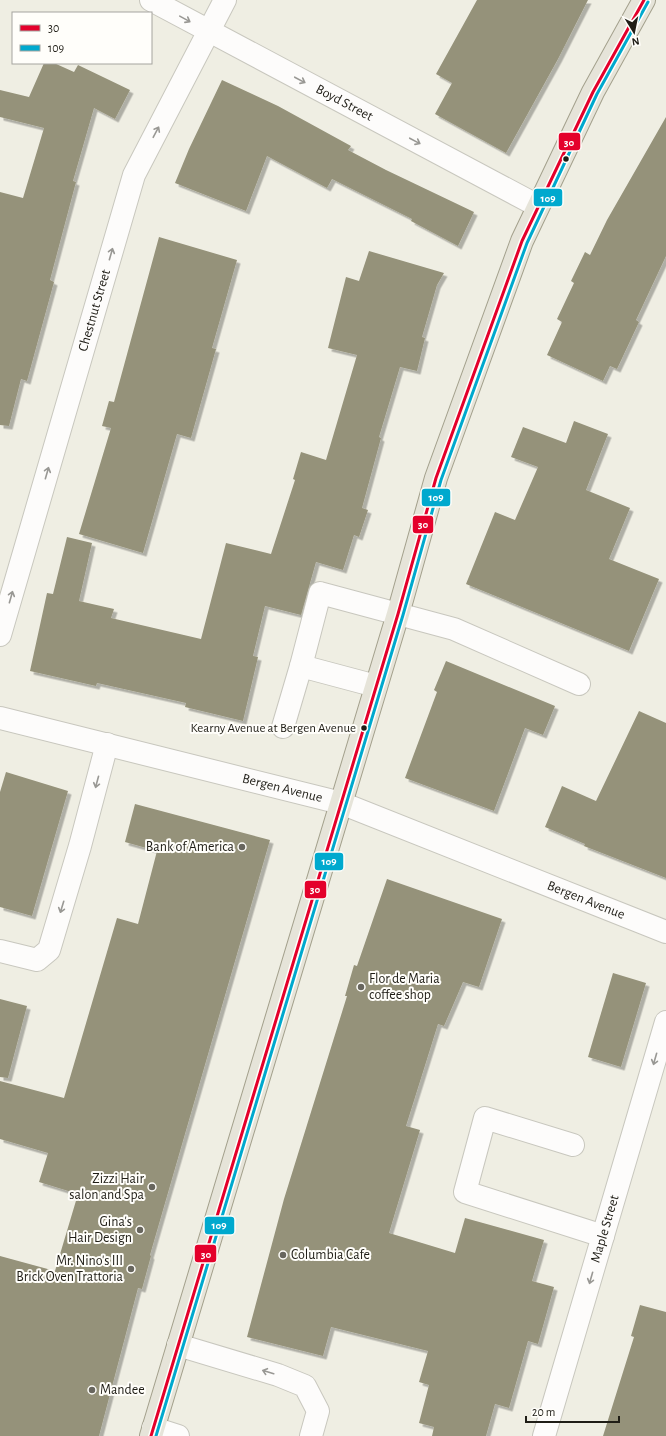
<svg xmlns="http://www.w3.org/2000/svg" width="666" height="1436" font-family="'Alegreya Sans',sans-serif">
  <defs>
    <filter id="shadow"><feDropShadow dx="3.5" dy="3.5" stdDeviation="0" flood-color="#0004"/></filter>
  </defs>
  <rect width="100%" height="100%" fill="#efeee3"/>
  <g fill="#95927a" filter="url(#shadow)">
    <path d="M477 0H588L558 59 506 153 435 114 452 83 436 74Z"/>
    <path d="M44 63H54L74 72 78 65 130 90 115 119 94 108 73 181 76 182 50 280 54 282 27 381 21 379 9 426 0 425V192L23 198 44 128 0 117V90L29 97Z"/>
    <path d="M222 80 278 106 351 146 348 150 386 170 474 212 458 246 411 221 412 219 332 179 327 188 267 156 246 211 175 183 189 149Z"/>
    <path d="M666 117V256L636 320 639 322 617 369 610 366 603 381 547 355 562 322 557 319 574 283 571 281 585 252 590 255 607 220Z"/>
    <path d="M159 237 237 260 212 348 216 349 191 438 177 434 143 553 79 534 111 428 102 426 109 401 114 402Z"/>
    <path d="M369 251 444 273 437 285 422 337 425 338 417 371 400 367 379 437 381 438 362 508 368 510 359 537 354 535 343 570 316 562 301 615 265 606 253 656 258 657 243 721 185 707 186 703 97 683 96 686 30 671 47 593 53 594 67 537 92 543 79 601 114 609 111 618 201 639 226 543 271 554 295 480 293 479 301 452 326 460 357 355 328 348 346 277 359 281Z"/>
    <path d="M574 421 608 434 586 490 630 508 609 559 659 579 629 651 466 584 495 512 515 520 538 467 511 457 523 427 566 443Z"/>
    <path d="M446 661 555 706 543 735 525 728 494 811 405 778 437 692 434 690Z"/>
    <path d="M639 711 666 723V878L584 846 585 844 545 827 562 786 596 801Z"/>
    <path d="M6 772 68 791 32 916 0 907V792Z"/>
    <path d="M135 804 270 840 150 1255 151 1256 142 1289 138 1288 99 1436H0V1256L55 1271 78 1194 39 1182 48 1153 0 1139V1081L64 1098 117 918 138 924 157 851 125 842Z"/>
    <path d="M387 879 502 919 479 987 463 982 444 1026 438 1024 406 1126 420 1130 389 1233 455 1253 465 1218 544 1240 532 1281 554 1287 538 1344 528 1341 509 1408 495 1404 486 1436H432L434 1427 419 1423 429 1385 419 1382 428 1351 331 1327 323 1356 247 1337 284 1199 347 996H345L354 965 357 966Z"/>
    <path d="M613 973 646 983 621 1067 588 1057Z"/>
    <path d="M0 999 27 1006 8 1078 0 1077Z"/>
    <path d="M640 1305 666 1312V1436H603L634 1337 631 1336Z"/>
  </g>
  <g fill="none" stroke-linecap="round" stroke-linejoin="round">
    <g stroke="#c8c7be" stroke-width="24">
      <g id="minor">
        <path id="s1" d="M151 0 538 206"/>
        <path id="s2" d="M0 635 134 175 225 0"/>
        <path d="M301 666 320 593 454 629 579 684"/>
        <path id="s3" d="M0 718 341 803 666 932"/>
        <path d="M283 727 301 666 376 686"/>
        <path d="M0 951 37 960 49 950 80 846 107 744"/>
        <path d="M573 1145 485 1118 465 1192 603 1236"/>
        <path d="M178 1345 278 1375 305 1386 318 1411 311 1436"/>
        <path d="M153 1428 178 1436"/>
        <path id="s4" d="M544 1436 666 1022"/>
      </g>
    </g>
    <g stroke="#a3a08c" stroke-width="24">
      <path id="major" d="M151 1436 398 614 436 478 522 241 593 92 644 0"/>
    </g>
    <use href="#minor" stroke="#fdfcfb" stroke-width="22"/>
    <use href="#major" stroke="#e6e4d9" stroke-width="22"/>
    <g stroke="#fffefa" stroke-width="6">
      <path id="bus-1" d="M151 1436 398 614 436 478 522 241 593 92 644 0"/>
    </g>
    <g stroke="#fffefa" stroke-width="6">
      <path id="bus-2" d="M156 1436 403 615 441 480 527 243 597 94 648 2"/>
    </g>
    <use href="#bus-1" stroke="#e4002b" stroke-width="3"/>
    <use href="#bus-2" stroke="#00a9ce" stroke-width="3"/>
  </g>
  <defs><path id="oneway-shaft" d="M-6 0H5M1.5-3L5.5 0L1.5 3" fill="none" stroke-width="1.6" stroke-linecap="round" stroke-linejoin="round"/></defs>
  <g stroke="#999894">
    <use href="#oneway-shaft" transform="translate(185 19) rotate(29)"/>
    <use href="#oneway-shaft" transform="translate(300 80) rotate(28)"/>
    <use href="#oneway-shaft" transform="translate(156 132) rotate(-62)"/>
    <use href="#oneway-shaft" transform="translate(415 141) rotate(28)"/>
    <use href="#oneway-shaft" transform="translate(111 254) rotate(-74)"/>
    <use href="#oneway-shaft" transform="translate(47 473) rotate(-74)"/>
    <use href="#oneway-shaft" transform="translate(11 597) rotate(-74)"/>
    <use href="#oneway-shaft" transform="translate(97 782) rotate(105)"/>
    <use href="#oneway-shaft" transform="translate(62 907) rotate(107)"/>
    <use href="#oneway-shaft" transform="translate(655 1059) rotate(106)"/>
    <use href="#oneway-shaft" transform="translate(591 1278) rotate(106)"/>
    <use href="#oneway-shaft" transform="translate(268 1372) rotate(-163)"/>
  </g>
  <g fill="#1f1d16" stroke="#fffefa" stroke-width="1.5">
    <circle cx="566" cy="159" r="3.5"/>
    <circle cx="364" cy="728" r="3.5"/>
  </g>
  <g fill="#68665e" stroke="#fffefa" stroke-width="1.5">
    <circle cx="242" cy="847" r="4"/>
    <circle cx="361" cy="987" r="4"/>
    <circle cx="152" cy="1187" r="4"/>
    <circle cx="140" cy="1230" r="4"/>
    <circle cx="283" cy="1255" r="4"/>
    <circle cx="131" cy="1269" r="4"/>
    <circle cx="92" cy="1390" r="4"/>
  </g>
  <g text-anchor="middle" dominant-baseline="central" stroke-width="4" stroke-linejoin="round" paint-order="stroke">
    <g font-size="13" fill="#1f1d16" stroke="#fffefa" text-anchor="end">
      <text x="356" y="728">Kearny Avenue at Bergen Avenue</text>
    </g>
    <g font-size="14" fill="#1f1d16" stroke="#fffefa">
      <text stroke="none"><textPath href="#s1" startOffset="219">Boyd Street</textPath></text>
      <text stroke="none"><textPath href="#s2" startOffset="338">Chestnut Street</textPath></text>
      <text stroke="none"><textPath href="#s3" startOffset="291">Bergen Avenue</textPath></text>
      <text stroke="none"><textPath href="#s3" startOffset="615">Bergen Avenue</textPath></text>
      <text stroke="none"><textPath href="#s4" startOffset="216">Maple Street</textPath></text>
    </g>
    <g font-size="14" fill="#1f1d16" stroke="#fffefa" text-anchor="end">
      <text x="234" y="847">Bank of America</text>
      <text x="369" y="979" text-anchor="start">Flor de Maria<tspan x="369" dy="16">coffee shop</tspan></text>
      <text x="144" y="1179">Zizzi Hair<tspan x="144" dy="16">salon and Spa</tspan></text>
      <text x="132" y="1222">Gina's<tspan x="132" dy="16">Hair Design</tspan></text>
      <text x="291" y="1255" text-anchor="start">Columbia Cafe</text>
      <text x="123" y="1261">Mr. Nino's III<tspan x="123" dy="16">Brick Oven Trattoria</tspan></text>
      <text x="100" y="1390" text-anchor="start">Mandee</text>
    </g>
  </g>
  <g stroke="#fffefa" stroke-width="1.5">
    <rect x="558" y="132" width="23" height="19" rx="4" fill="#e4002b"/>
    <rect x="533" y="188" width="30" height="19" rx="4" fill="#00a9ce"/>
    <rect x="421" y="488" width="30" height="19" rx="4" fill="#00a9ce"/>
    <rect x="412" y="515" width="22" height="19" rx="4" fill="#e4002b"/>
    <rect x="314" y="852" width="30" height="19" rx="4" fill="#00a9ce"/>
    <rect x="304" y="880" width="23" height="19" rx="4" fill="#e4002b"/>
    <rect x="204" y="1216" width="31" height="19" rx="4" fill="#00a9ce"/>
    <rect x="194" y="1244" width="23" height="19" rx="4" fill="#e4002b"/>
  </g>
  <g font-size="11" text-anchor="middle" font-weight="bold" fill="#fff">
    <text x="569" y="146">30</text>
    <text x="548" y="202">109</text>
    <text x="436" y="501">109</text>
    <text x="423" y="528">30</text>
    <text x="329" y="865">109</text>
    <text x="315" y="893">30</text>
    <text x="219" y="1229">109</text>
    <text x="206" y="1258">30</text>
  </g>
  <rect x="12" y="12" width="140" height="52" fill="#fffefa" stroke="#a5a49f"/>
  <rect x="20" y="25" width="20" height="6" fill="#e4002b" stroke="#a5a49f"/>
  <text x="48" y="32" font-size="12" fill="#1f1d16">30</text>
  <rect x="20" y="45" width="20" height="6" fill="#00a9ce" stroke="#a5a49f"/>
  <text x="48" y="52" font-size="12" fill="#1f1d16">109</text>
  <g transform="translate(634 32) rotate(170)" stroke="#fffefa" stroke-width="3" paint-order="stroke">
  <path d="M0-3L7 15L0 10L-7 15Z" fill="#1f1d16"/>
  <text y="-6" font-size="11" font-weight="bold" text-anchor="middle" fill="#1f1d16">N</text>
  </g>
  <path d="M526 1416v6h93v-6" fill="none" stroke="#1f1d16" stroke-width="2"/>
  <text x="532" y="1416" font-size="12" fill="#1f1d16" stroke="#fffefa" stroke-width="3" paint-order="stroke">20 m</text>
</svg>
